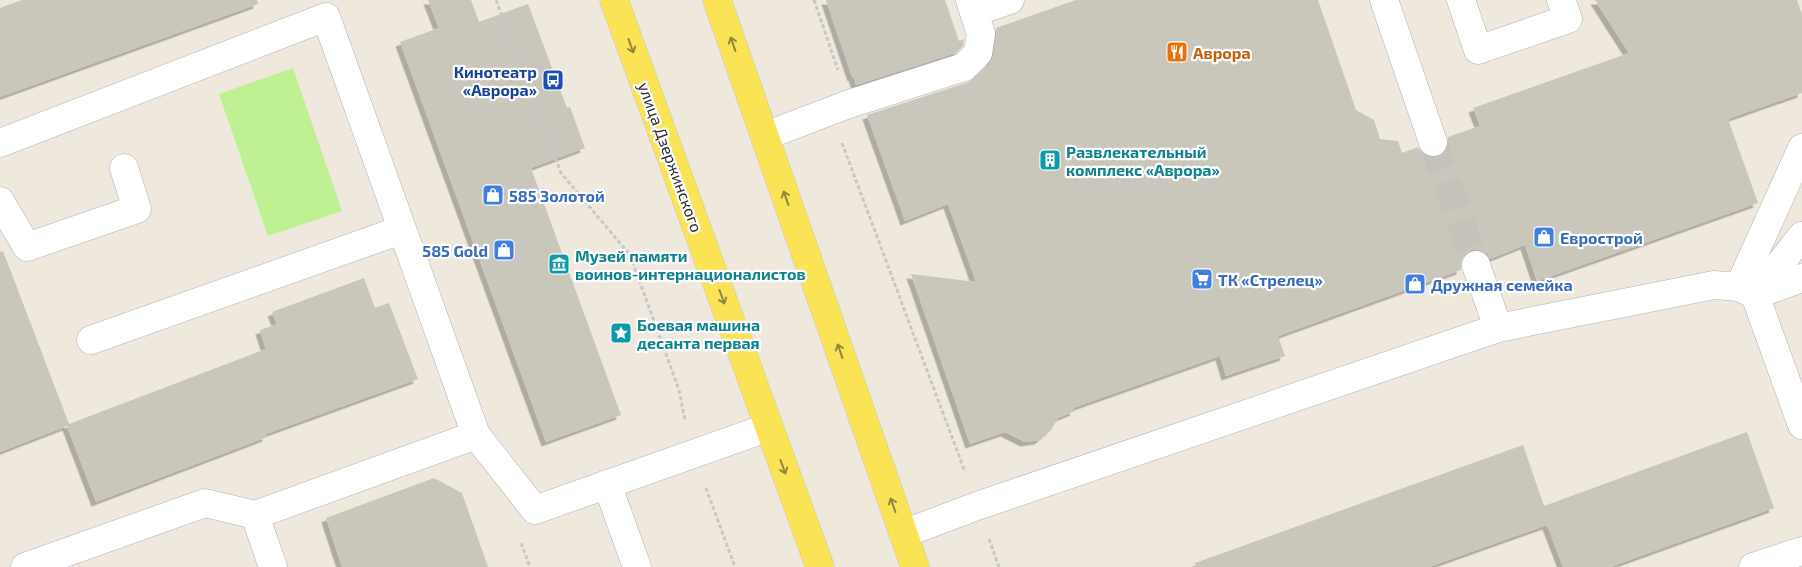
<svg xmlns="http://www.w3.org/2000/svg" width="1802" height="567" font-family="'Exo 2',sans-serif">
  <defs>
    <filter id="shadow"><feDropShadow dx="-4.5" dy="4.5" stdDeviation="0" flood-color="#0004"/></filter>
  </defs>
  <rect width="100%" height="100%" fill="#eee8dd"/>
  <path fill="#bff091" d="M293 68 342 211 268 236 219 94Z"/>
  <g fill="#c9c6bb" filter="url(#shadow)">
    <path d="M22 0H257L258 4 0 97V8Z"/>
    <path d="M428 0H471L479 22 528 4 567 108 570 107 585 148 531 168 621 415 546 442 400 42 439 28Z"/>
    <path d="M826 0H945L959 41 964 39 963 46 956 53 856 85 853 76 852 77Z"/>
    <path d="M1076 0H1318L1356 110 1374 120 1380 139 1398 141 1402 153 1418 147 1423 154 1431 157H1439L1445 152 1448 144V137L1480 126 1473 108 1629 53 1595 0H1797L1802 15V93L1728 119 1758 203 1537 281 1525 245 1490 259 1487 254 1479 250H1471L1464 255 1461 263V270L1278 336 1285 356 1226 376 1220 356 1073 408 1075 411 1058 418 1051 430 1039 440 1025 442 1005 432 970 444 911 274 976 282 948 204 905 221 867 115 969 82 989 64 993 56 996 36V28Z"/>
    <path d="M3 251 69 424 266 349 260 330 277 324 272 312 364 278 375 308 389 303 418 379 266 434 267 437 96 502 67 426 0 452V252Z"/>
    <path d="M1747 432 1774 508 1610 567H1563L1547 525 1429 567H1196L1195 563 1523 445 1544 506Z"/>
    <path d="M434 478 462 493 488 567H342L326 518Z"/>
  </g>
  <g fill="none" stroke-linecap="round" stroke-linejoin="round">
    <path stroke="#c7c2b9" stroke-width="28" stroke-dasharray="28 14" stroke-linecap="butt" d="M1433 142 1476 265"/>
    <g stroke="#b1b2c0" stroke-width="29">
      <g id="minor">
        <path d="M1384 0 1433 142"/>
        <path d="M1461 0 1478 50 1568 19 1561 0"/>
        <path d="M974 12 1010 0"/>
        <path d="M765 136 849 104 964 67 978 53 981 34 970 0"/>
        <path d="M0 143 326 17 476 435"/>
        <path d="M0 201 27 247 137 209 124 168"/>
        <path d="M1802 236 1755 295 1802 425"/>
        <path d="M1476 265 1498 328"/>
        <path d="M1739 287 1802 148"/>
        <path d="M91 340 401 230"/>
        <path d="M607 484 637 567"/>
        <path d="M255 515 273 567"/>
        <path d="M903 534 977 506 1498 328 1714 285 1739 287 1755 295 1802 278"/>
        <path d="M25 567 205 503 255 515 476 435 535 510 769 427"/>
        <path d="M1753 567 1802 551"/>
      </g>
    </g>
    <g stroke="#c8c8c8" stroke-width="29">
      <g id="major">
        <path d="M614 0 820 567"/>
        <path d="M717 0 915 567"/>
      </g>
    </g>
    <g stroke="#c8c8c8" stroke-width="3" stroke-dasharray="4 2.5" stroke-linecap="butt">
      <path d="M496 0 561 173 630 255 679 390 685 420"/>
      <path d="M814 0 838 70"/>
      <path d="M842 143 965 472"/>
      <path d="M706 488 735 567"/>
      <path d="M989 539 999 567"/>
      <path d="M521 543 530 567"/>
    </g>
    <use href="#minor" stroke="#fff" stroke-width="28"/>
    <use href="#major" stroke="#fae355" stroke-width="28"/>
  </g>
  <defs><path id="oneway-shaft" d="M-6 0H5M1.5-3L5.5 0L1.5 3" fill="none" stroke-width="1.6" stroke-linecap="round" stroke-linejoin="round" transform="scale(1.25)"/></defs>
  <g stroke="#928740">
    <use href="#oneway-shaft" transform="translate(733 44) rotate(-109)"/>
    <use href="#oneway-shaft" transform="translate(631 46) rotate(70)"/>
    <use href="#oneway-shaft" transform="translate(786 198) rotate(-109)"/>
    <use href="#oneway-shaft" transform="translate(722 297) rotate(70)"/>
    <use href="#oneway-shaft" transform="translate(840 351) rotate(-109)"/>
    <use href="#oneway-shaft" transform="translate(783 467) rotate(70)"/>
    <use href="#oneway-shaft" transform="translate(893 505) rotate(-109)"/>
  </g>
  <defs>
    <g id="restaurant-square" transform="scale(1.125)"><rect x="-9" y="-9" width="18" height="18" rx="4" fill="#e8710a" stroke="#fff"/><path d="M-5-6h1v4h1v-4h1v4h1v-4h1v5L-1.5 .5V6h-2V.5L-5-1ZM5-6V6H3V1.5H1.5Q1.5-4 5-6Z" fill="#fff"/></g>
    <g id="bus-square" transform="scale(1.125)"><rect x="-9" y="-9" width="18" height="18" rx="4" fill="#1a4fb4" stroke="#fff"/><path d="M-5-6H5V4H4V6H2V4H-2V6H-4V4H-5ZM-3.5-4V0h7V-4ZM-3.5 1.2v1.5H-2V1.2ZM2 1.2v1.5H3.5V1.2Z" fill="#fff"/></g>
    <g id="building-square" transform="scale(1.125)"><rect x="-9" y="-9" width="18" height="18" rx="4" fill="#0f9aa8" stroke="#fff"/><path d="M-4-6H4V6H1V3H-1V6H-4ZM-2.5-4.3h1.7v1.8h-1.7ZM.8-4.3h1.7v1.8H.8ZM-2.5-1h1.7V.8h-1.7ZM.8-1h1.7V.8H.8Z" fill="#fff"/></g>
    <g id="shop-square" transform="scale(1.125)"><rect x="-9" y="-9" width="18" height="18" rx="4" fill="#3f7fe0" stroke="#fff"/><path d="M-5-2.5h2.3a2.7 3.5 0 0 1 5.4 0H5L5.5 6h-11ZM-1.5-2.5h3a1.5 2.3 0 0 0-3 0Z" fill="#fff"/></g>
    <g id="museum-square" transform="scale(1.125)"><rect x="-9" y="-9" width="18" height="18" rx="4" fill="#0f9aa8" stroke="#fff"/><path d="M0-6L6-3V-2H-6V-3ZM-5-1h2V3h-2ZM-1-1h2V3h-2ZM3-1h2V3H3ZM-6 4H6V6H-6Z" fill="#fff"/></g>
    <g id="supermarket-square" transform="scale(1.125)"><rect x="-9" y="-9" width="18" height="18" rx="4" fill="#3f7fe0" stroke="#fff"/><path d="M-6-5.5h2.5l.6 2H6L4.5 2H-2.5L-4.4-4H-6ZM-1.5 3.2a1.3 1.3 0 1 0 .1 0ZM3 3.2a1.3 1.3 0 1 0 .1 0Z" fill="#fff"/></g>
    <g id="sight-square" transform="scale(1.125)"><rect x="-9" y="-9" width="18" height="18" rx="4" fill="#0f9aa8" stroke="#fff"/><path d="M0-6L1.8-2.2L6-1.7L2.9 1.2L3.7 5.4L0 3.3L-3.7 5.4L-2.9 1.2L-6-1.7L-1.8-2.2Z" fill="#fff"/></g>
  </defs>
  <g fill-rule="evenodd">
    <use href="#restaurant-square" x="1177" y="52"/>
    <use href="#bus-square" x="553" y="80"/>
    <use href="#building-square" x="1050" y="160"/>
    <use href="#shop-square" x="493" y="195"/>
    <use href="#shop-square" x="1544" y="237"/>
    <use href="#shop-square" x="504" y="250"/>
    <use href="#museum-square" x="559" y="264"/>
    <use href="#supermarket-square" x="1202" y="279"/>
    <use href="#shop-square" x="1415" y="284"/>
    <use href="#sight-square" x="621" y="333"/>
  </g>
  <g text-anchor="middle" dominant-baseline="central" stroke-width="4.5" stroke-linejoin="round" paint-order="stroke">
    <g font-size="16" font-weight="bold" fill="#c56008" stroke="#fff" text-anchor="start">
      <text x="1193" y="52">Аврора</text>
    </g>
    <g font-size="16" font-weight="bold" fill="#164399" stroke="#fff" text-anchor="end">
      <text x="537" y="71">Кинотеатр<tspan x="537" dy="18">«Аврора»</tspan></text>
    </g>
    <g font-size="16" font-weight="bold" fill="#0d838f" stroke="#fff" text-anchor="start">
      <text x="1066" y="151">Развлекательный<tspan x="1066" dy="18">комплекс «Аврора»</tspan></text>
      <text x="575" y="255">Музей памяти<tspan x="575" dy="18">воинов-интернационалистов</tspan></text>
      <text x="637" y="324">Боевая машина<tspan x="637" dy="18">десанта первая</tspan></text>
    </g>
    <g font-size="16" fill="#2b2b2b" stroke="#fff">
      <text transform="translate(671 157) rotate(70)">улица Дзержинского</text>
    </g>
    <g font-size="16" font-weight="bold" fill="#366cbe" stroke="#fff" text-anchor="start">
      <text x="509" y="195">585 Золотой</text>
      <text x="1560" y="237">Еврострой</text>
      <text x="488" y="250" text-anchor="end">585 Gold</text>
      <text x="1218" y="279">ТК «Стрелец»</text>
      <text x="1431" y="284">Дружная семейка</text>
    </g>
  </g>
</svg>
